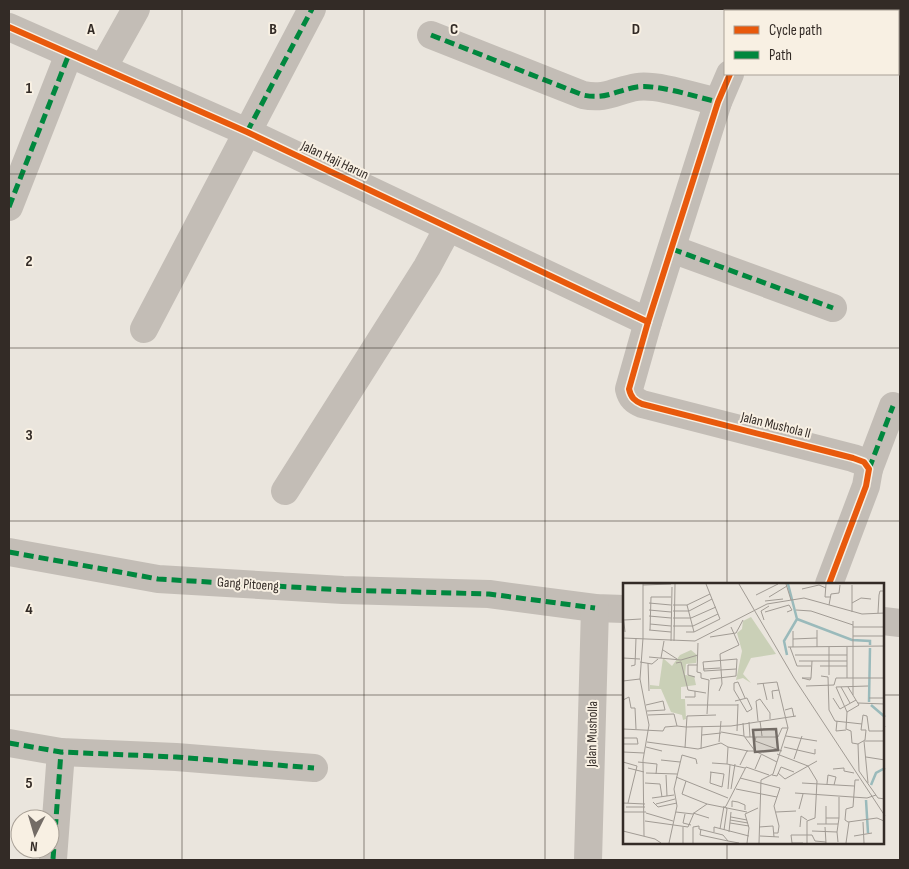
<svg xmlns="http://www.w3.org/2000/svg" width="909" height="869" font-family="'Sofia Sans Condensed',sans-serif">
  <rect width="100%" height="100%" fill="#eae5dd"/>
  <g fill="none" stroke-linecap="round" stroke-linejoin="round">
    <g stroke="#c3bdb6" stroke-width="28">
      <path d="M852 9 856 11"/>
      <path d="M758 11 759 9"/>
      <path d="M9 27 247 132 648 322"/>
      <path d="M431 35 583 95C606 100 617 90 637 87 658 84 696 97 718 102"/>
      <path d="M898 45 900 48"/>
      <path d="M103 68 136 9"/>
      <path d="M730 74 718 102 648 322 629 389C631 398 635 401 642 404L853 458 864 462 869 469 866 486 829 584"/>
      <path d="M9 207 69 54"/>
      <path d="M672 249 833 308"/>
      <path d="M144 329 312 9"/>
      <path d="M869 469 893 406"/>
      <path d="M285 491 427 267 448 228"/>
      <path d="M9 552 158 579 343 590 489 594 595 608 624 609"/>
      <path d="M883 621 900 623"/>
      <path d="M9 743 61 752 176 757 314 768"/>
      <path d="M53 859 61 752"/>
      <path d="M588 860 595 608"/>
    </g>
    <g stroke="#00873e" stroke-width="5" stroke-dasharray="10 5" stroke-linecap="butt">
      <path d="M758 11 759 9"/>
      <path d="M431 35 583 95C606 100 617 90 637 87 658 84 696 97 718 102"/>
      <path d="M247 132 312 9"/>
      <path d="M9 207 69 54"/>
      <path d="M672 249 833 308"/>
      <path d="M869 469 893 406"/>
      <path d="M9 552 158 579 343 590 489 594 595 608"/>
      <path d="M9 743 61 752 176 757 314 768"/>
      <path d="M53 859 61 752"/>
    </g>
    <g stroke="#f8f0e3" stroke-width="9">
      <g id="cycleway">
        <path d="M9 27 247 132 648 322"/>
        <path d="M730 74 718 102 648 322 629 389C631 398 635 401 642 404L853 458 864 462 869 469 866 486 829 584"/>
      </g>
    </g>
    <use href="#cycleway" stroke="#e8590c" stroke-width="6"/>
  </g>
  <path fill="none" stroke="#332b26" stroke-width="1" stroke-opacity="0.55" d="M182 9V860M364 9V860M545 9V860M727 9V11M727 74V584M9 174H900M9 348H900M9 521H900M9 695H624M883 695H900M727 843V860"/>
  <g text-anchor="middle" dominant-baseline="central" stroke-width="4" stroke-linejoin="round" paint-order="stroke">
    <g font-size="14" fill="#332b26" stroke="#f8f0e3">
      <text transform="translate(335 160) rotate(25)">Jalan Haji Harun</text>
      <text transform="translate(776 425) rotate(14)">Jalan Mushola II</text>
      <text transform="translate(248 584) rotate(4)">Gang Pitoeng</text>
      <text transform="translate(592 734) rotate(-89)">Jalan Musholla</text>
    </g>
  </g>
  <g transform="translate(623 583)">
    <rect width="261" height="261" fill="#eae5dd"/>
    <path d="M128 34 153 71 128 75 120 91 128 100 120 95 113 97 119 68 114 50 119 46 120 38ZM68 67 74 72 73 80 63 81 62 92 71 93 73 102 58 104V116H62L63 136 60 137 59 132 48 129 38 106H27V102L36 103 40 75 49 83 57 72Z" fill="#cad0b7"/>
    <path fill="none" stroke="#9ababb" stroke-width="2.5" d="M174 36 229 57 247 58V62M164 72 161 58 174 36 165 1M246 119 247 65M248 122 262 134M248 202 253 190 262 185M243 217 245 250"/>
    <path fill="none" stroke="#a19b94" stroke-width="1" d="M116 1 171 95 262 233M163 1 168 17M203 1 202 14H208M20 2 48 1M229 2V29M179 6 196 2 203 5M133 12 155 1M146 14 164 3M142 18 160 16M26 20 48 22M229 20 238 15 248 16M50 22H64L87 11M64 22 71 49M206 22 208 11 216 10 217 2M26 27 48 29M173 27 188 28 230 42M50 28H66L89 16M142 29 166 22 169 27 164 29M255 30 256 12 257 8H262M0 31 2 49M26 33 48 35M50 35H68L93 24M1 37 18 36M141 37 138 28 146 23M27 41 48 43M50 43H70L95 31M230 44H262M26 47 48 49M27 47 28 14H48M170 48V64M63 49H71L97 36 83 1M230 53H262M87 54 113 50 120 37M0 55 72 58 144 21 181 15 239 31 262 30M20 55 17 96 26 142 20 177 21 253M20 55V1M170 56 194 55M48 58 49 4M51 58 52 1M75 60 74 89 78 90V95L86 97 84 131M165 64 262 63M167 64 174 83H188M194 64V47M224 64V95M40 67 54 76M172 72H224M26 74 58 77 75 72M0 75 17 76M38 75 41 58M176 78H224M17 79 29 81 35 76M25 80 26 108M53 80 58 79 65 107 83 110M8 83 12 82 13 55M197 83H224M80 86 97 85M206 92V64M198 93 205 94 206 127 212 138 239 141M72 94 65 92V82H74M179 95H188L187 97ZM188 95 189 78M87 96 113 93 114 76 80 79 81 88 113 86M0 98 17 96M140 100 144 117M134 101 154 99 165 145 150 191 138 197 136 260M183 103 211 102 213 95H262M218 104 227 120M111 107 124 129M111 107V100L115 99 122 115M96 108 99 101 97 71 116 62 108 44M230 112V38M62 114H72V108M210 115 217 126 233 117M246 115H262M150 116 149 108 156 107M0 117 6 114 8 125H12L13 146M112 118 124 115 129 126 124 129M235 120 262 121M23 122 40 118 42 127 24 128M64 122H115M162 127 169 125 171 134M224 129 213 104 245 103M224 129 223 146 228 148 229 160 235 161M224 129 236 122 225 104M25 132 51 131 54 143 63 144 108 143 173 133M135 138 133 118 137 116 147 130V136M137 138 139 153M214 138 213 148 223 147M126 139 127 154M120 140 121 153 132 168 154 179M0 146 40 148 42 144 54 143M243 147H238L240 132 244 133 246 148M114 148 115 121M246 148H260L262 143M98 149 121 153M79 152 98 150M163 153 194 158M122 154H155L159 145H165M133 154 132 158 159 168M0 155H14L15 161H0M241 158 245 200M242 158H260M24 159 75 166 98 160 105 164 104 181 122 185M96 159 98 138M235 161 236 188 255 215 262 216M235 161 242 157 243 147M23 164 39 168M105 164 125 168M161 164 192 171V166M62 165 64 133 93 132M78 166 79 144M0 169 21 170M154 171 185 183 194 198 192 235 184 238V260M243 174 262 177M171 176 179 153M38 177 57 179M0 179 14 183 5 220M15 179 34 181 33 191M89 180 104 181M117 182 124 168H132M5 185 21 189M132 186 138 172M210 186 221 185V188L231 190M87 189 101 191 99 204 87 200 88 189M23 190 54 191M155 190 162 196 194 178M43 192 44 213M149 192 154 193 158 184 171 189M53 194 105 215M117 195 157 205 151 223 156 243 155 250H151M63 198 59 211 84 221 124 229M22 200 37 201 39 214M179 200 231 203M204 201 205 192 213 194 211 202M105 206 107 182M108 206 112 181M113 206 154 214M172 210 244 215 253 212M29 215 51 212M30 219 35 224 54 220M0 220 22 221M33 221 52 216M103 223 123 184 146 192M3 224H22M109 224V218L115 219 122 222V227M176 226 180 211M1 229H23M53 229 70 231M153 229 173 228M23 230 50 238M70 230 86 235M62 231 60 240 68 242M108 234 124 237M203 235H216L214 249M216 235V214M107 237 125 240M22 238 65 244 71 230 84 221M225 239 222 237 223 226 230 224 232 197H236M225 239 254 235 261 238M240 239 241 260M107 240 126 243M194 241H215M203 241V223M76 243V246L100 252 105 258 116 260M136 244 150 243 151 254M177 244 178 233 184 237M202 244 203 260M78 246 77 252 105 258M97 246 101 223M101 247 104 226 102 223M0 248 32 256 38 260M189 248 214 249 215 259M91 249V244L126 253M106 249 108 229M137 253 156 254M231 253 249 250M46 260 54 223 51 206 59 172 73 176 74 181M60 260V244M70 260V244L76 243M124 260 126 245 122 231 135 225M180 260H169L168 252H189L192 258 203 259M223 260 226 239"/>
    <path fill="#736c66" fill-opacity="0.15" stroke="#736c66" stroke-width="2.5" d="M153 146 155 167 132 169 130 147Z"/>
    <rect width="261" height="261" fill="none" stroke="#332b26" stroke-width="2.5"/>
  </g>
  <g font-size="16" text-anchor="middle" font-weight="bold" fill="#332b26" stroke="#f8f0e3" stroke-width="4" stroke-linejoin="round" paint-order="stroke">
    <text x="91" y="34">A</text>
    <text x="273" y="34">B</text>
    <text x="454" y="34">C</text>
    <text x="636" y="34">D</text>
    <text x="29" y="93">1</text>
    <text x="29" y="266">2</text>
    <text x="29" y="440">3</text>
    <text x="29" y="614">4</text>
    <text x="29" y="788">5</text>
  </g>
  <rect width="909" height="869" fill="none" stroke="#332b26" stroke-width="20"/>
  <rect x="724" y="10" width="175" height="65" fill="#f8f0e3" stroke="#a9a197"/>
  <rect x="734" y="26" width="25" height="8" fill="#e8590c" stroke="#a9a197"/>
  <text x="769" y="35" font-size="15" fill="#332b26">Cycle path</text>
  <rect x="734" y="51" width="25" height="8" fill="#00873e" stroke="#a9a197"/>
  <text x="769" y="60" font-size="15" fill="#332b26">Path</text>
  <g transform="translate(35 834) rotate(185)"><circle r="24" fill="#f8f0e3" stroke="#a9a197"/>
  <path d="M0-4L9 19L0 12L-9 19Z" fill="#736c66"/>
  <text y="-8" font-size="14" font-weight="bold" text-anchor="middle" fill="#332b26">N</text>
  </g>
</svg>
